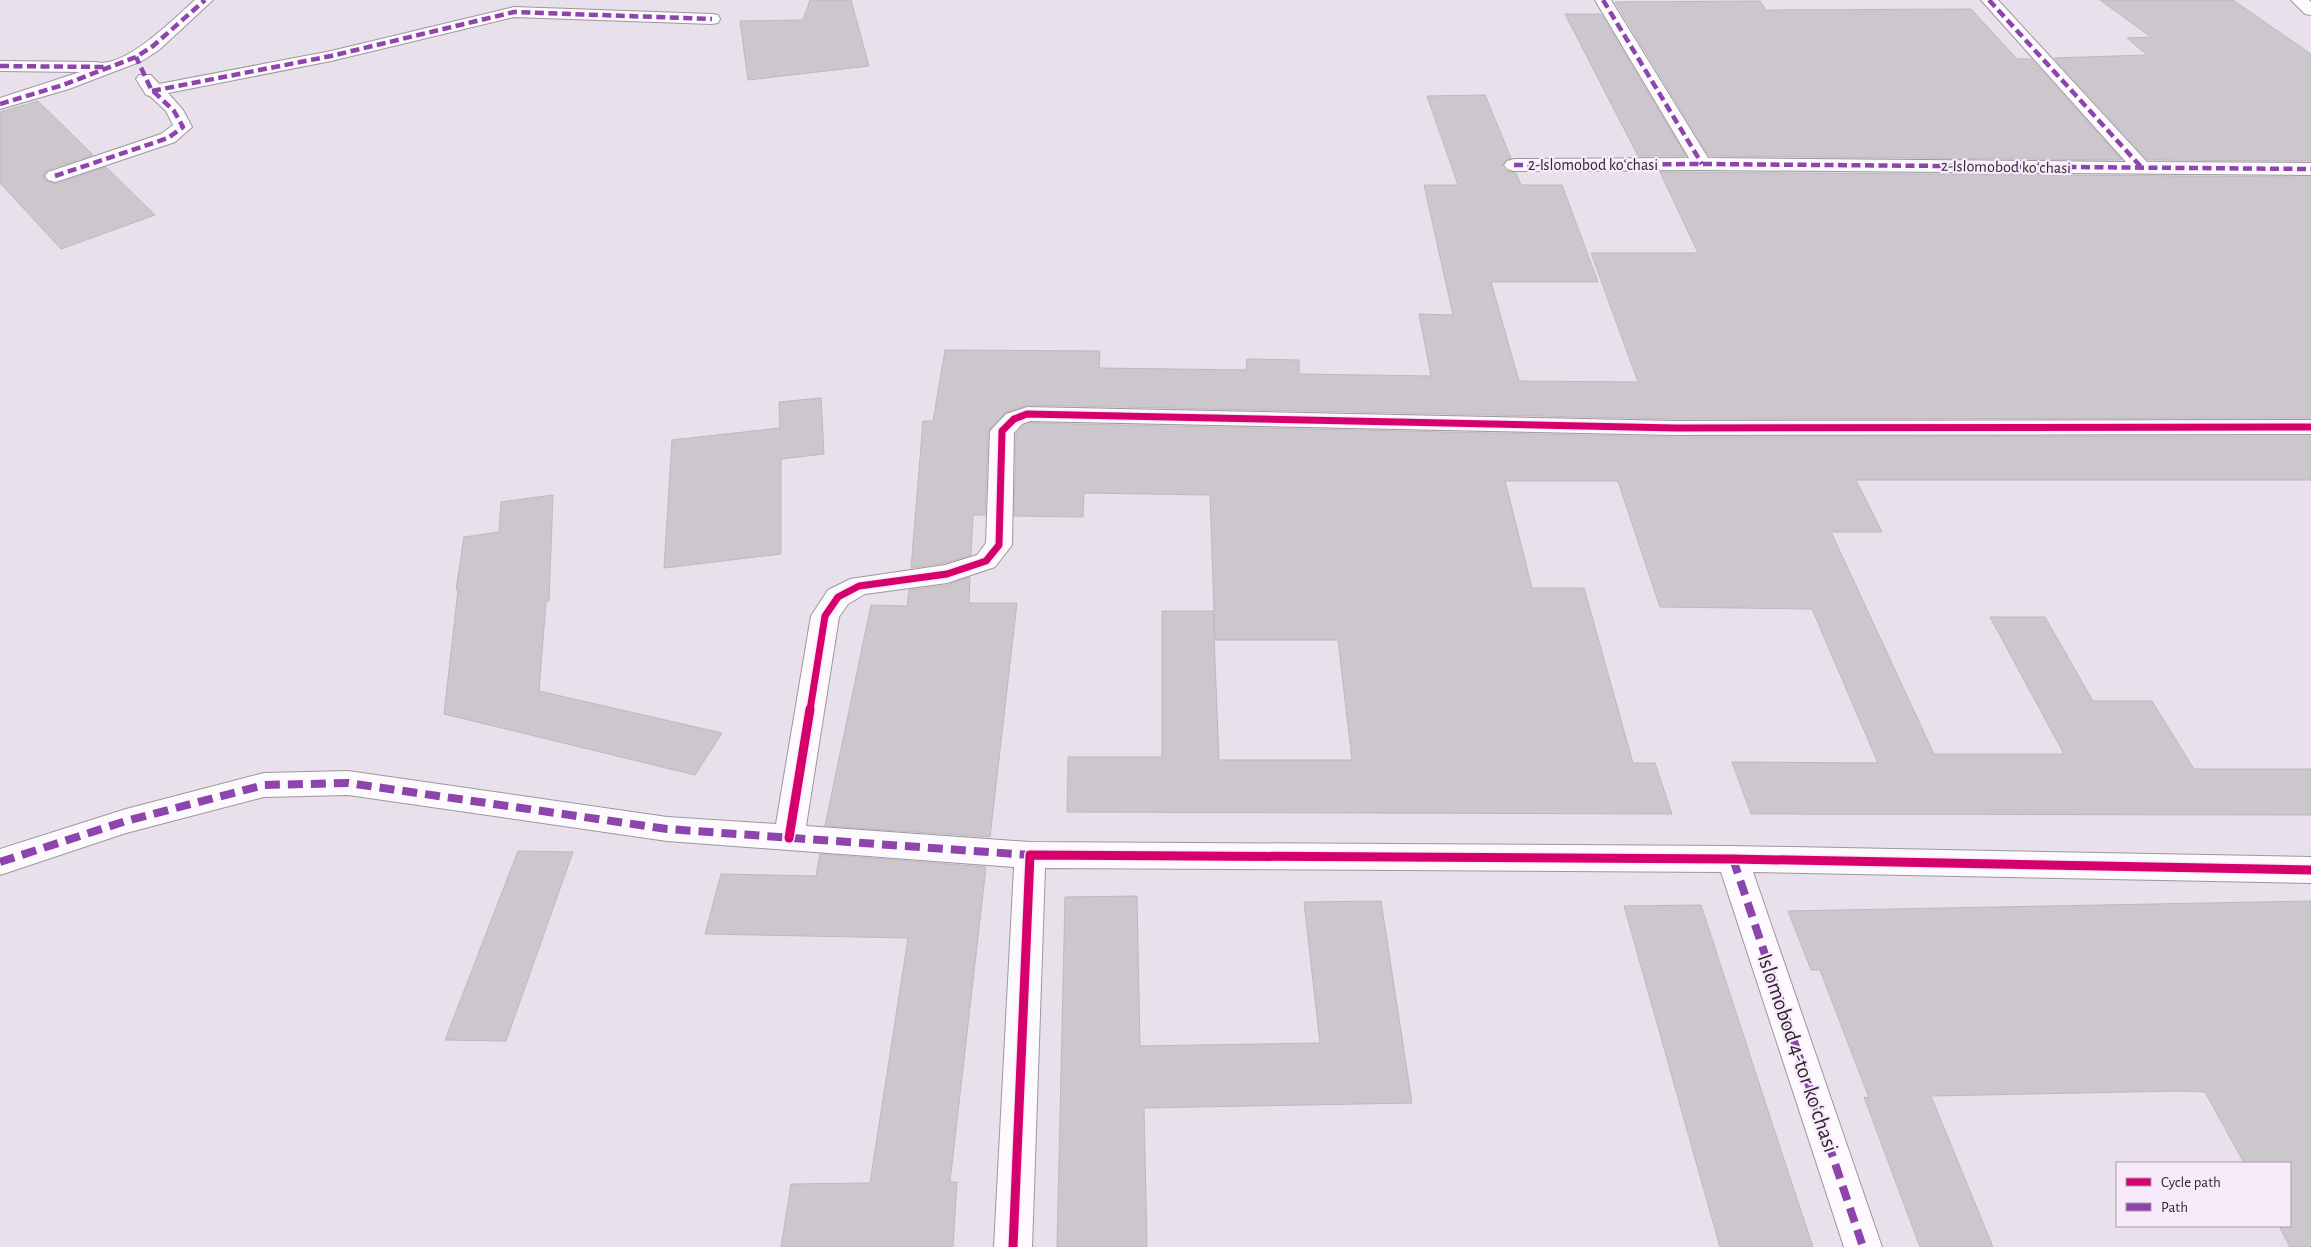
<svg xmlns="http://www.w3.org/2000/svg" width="2311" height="1247" font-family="'Alegreya Sans',sans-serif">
  <rect width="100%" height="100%" fill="#e8e0ea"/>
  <g fill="#ccc6cd" stroke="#beb8c0">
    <path d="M810 0H851L869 66 748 80 740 21 803 20Z"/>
    <path d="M2100 0H2233L2311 54V161L2148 160 2054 58 2147 55 2127 38 2151 37Z"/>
    <path d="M1760 1 1766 10 1971 9 2017 59H2031L2122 160 1709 156 1615 2Z"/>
    <path d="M1565 14H1601L1686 156H1638Z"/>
    <path d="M1485 95 1511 158 1506 160 1502 166 1506 171 1516 173 1521 185H1562L1598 282H1491L1519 381 1638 382 1591 253H1698L1660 172 2311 177V418L1676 419 1027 405 1005 413 988 431 985 515H973L971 555 945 563 911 568 923 421H933L945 350 1100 351 1099 368 1246 370 1247 359 1299 360V374L1431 376 1419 314 1453 315 1424 185H1458L1427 96Z"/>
    <path d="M38 101 93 155 47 170 43 176 46 181 56 184 106 167 155 215 61 249 0 183V112Z"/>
    <path d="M821 398 824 454 781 459V554L664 568 672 440 780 428 779 402Z"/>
    <path d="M1030 423 1676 437 2311 436V480H1856L1882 532H1831L1934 754H2064L1990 617H2045L2093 701H2152L2194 769H2311V815L1751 814 1732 762 1878 763 1812 609 1660 607 1618 481H1505L1532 588H1584L1633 763H1655L1672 814 1067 812 1068 757H1162V611H1213L1219 760H1352L1338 640H1215L1210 495 1084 493 1083 517 1014 516 1016 434 1023 426Z"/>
    <path d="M553 495 549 601 546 602 539 691 722 733 695 775 444 714 458 590H456L464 537 499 532 501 502Z"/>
    <path d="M970 577 969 603H1017L990 837 825 826 871 605 907 606 909 590 947 585Z"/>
    <path d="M518 851 573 852 506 1041 445 1040Z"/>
    <path d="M820 854 986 867 950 1182H957L953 1247H781L791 1184 870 1183 908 938 705 934 721 874 816 876Z"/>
    <path d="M1137 896 1140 1046 1320 1043 1304 902 1381 901 1412 1103 1144 1108 1147 1247H1057L1065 897Z"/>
    <path d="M2311 901V1247H2290L2279 1226H2290V1163H2244L2205 1092 2180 1091 1931 1096 1993 1247H1920L1864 1097 1869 1098 1820 970H1811L1788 911Z"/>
    <path d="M1701 905 1771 1120 1813 1247H1720L1624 906Z"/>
  </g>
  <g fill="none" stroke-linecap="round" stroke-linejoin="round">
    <g stroke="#9d979e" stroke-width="2">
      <g id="minor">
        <path d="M195 0H213L159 50 142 61 69 89 0 109V98L80 72 0 71V61L96 62C125 69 174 18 195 0Z"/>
        <path d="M1595 0H1611L1708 158 2126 162 1981 0H1998L2147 162 2311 163V175L1702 170 1514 171 1507 169 1504 165 1507 161 1514 159 1689 158Z"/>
        <path d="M514 7 712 14 718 15 720 19 718 23 712 24 514 17 331 61 168 93 183 110 192 127 175 142 62 180 55 182 48 180 45 176 48 172 161 134 173 125 166 111 150 96 146 95 136 79 139 75H151L159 84 331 51Z"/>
        <path d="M1027 407 1676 421 2311 420V434L1676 435 1030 421 1022 424 1014 433 1012 545 995 567 947 583 865 594 848 604 839 617 806 826 1030 842 1733 846 2311 857V883L1753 872 1882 1247H1844L1721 872 1045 868 1032 1247H994L1014 867 667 841 348 795 264 797 126 833 0 875V849L126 809 264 773 348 771 667 817 776 824 811 616 828 590 850 579 945 565 977 555 986 543 990 431 1006 414Z"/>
      </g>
    </g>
    <g stroke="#9d979e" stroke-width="2">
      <path id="tertiary" d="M2291 0H2309L2311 2V15L2305 14Z"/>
    </g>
    <use href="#minor" fill="#fcfafc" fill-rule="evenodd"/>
    <use href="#tertiary" fill="#fcfafc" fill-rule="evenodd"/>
    <g stroke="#8e44ad" stroke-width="4.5" stroke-dasharray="9 4.5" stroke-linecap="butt">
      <path d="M1603 0 1702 164"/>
      <path d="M1989 0 2142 168"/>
      <path d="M0 66 105 67"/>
      <path d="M152 91 331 56 514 12 712 19"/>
      <path d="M0 104 63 85 136 57 153 46 205 0"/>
      <path d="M1514 165 1702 164 2311 169"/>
      <path d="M55 176 168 138 183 127 174 111 151 89 136 57"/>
    </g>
    <g stroke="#8e44ad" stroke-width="8" stroke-dasharray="15 8" stroke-linecap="butt">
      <path d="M1733 859 1863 1247"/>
      <path d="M0 862 126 821 264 785 348 783 667 829 1030 855"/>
    </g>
    <g stroke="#f9eafb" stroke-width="10">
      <path id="cycleway-far1" d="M810 710 825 616 838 597 859 586 947 574 986 561 999 545 1002 431 1014 419 1027 414 1676 428 2311 427"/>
    </g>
    <g stroke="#f9eafb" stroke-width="12">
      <g id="cycleway">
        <path d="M789 838 810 709"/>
        <path d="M1013 1247 1030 855 1733 859 2311 870"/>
      </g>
    </g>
    <use href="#cycleway-far1" stroke="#d6006c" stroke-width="7"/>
    <use href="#cycleway" stroke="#d6006c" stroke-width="9"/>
  </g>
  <g text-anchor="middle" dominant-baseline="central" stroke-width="4.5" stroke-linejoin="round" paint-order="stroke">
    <g font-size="16" fill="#2d272d" stroke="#f9eafb">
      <text x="1593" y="165">2-Islomobod koʻchasi</text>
      <text transform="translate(2006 167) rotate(1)">2-Islomobod koʻchasi</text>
    </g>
    <g font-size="22" fill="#2d272d" stroke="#f9eafb">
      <text transform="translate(1798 1053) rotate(71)">Islomobod 4-tor koʻchasi</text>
    </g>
  </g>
  <rect x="2116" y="1162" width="175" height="65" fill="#f9eafb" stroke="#a79ca9"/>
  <rect x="2126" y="1178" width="25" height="8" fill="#d6006c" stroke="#a79ca9"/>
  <text x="2161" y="1187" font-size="15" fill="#2d272d">Cycle path</text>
  <rect x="2126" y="1203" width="25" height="8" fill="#8e44ad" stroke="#a79ca9"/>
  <text x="2161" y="1212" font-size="15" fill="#2d272d">Path</text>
</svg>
